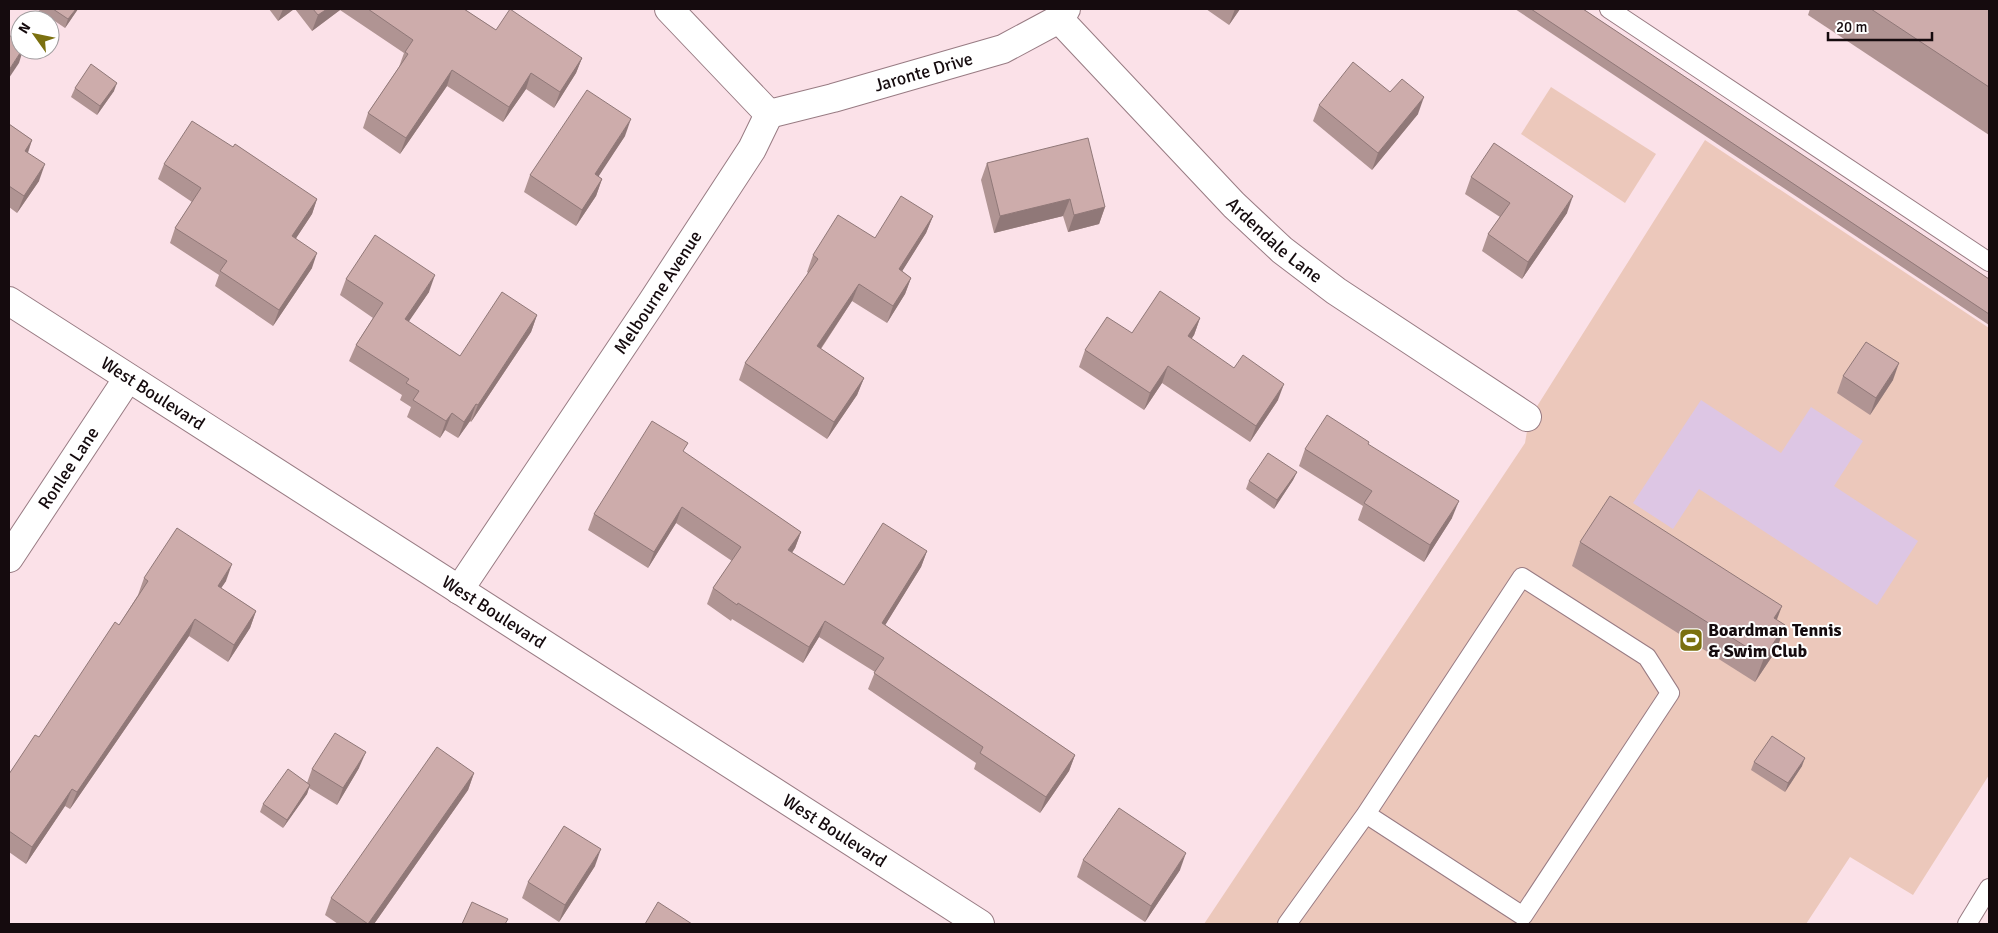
<svg xmlns="http://www.w3.org/2000/svg" width="1998" height="933" font-family="Signika,sans-serif">
  <rect width="100%" height="100%" fill="#fbe1e8"/>
  <g fill="#ecc8bb">
    <path d="M1551 87 1656 154 1625 203 1521 134Z"/>
    <path d="M1705 140 1989 328V775L1913 895 1850 857 1806 924H1204L1525 443 1529 419Z"/>
  </g>
  <path fill="#ddc6e4" d="M1701 400 1781 453 1811 407 1863 441 1834 486 1918 541 1877 605 1699 489 1673 529 1633 503Z"/>
  <g fill="none" stroke-linecap="round" stroke-linejoin="round">
    <g stroke="#987b83" stroke-width="20">
      <g id="lane">
        <path d="M1609 9 1989 262"/>
        <path d="M1287 924 1366 814 1522 577 1647 657 1670 693 1523 916 1366 814"/>
        <path d="M1967 924 1989 888"/>
      </g>
    </g>
    <g stroke="#987b83" stroke-width="30">
      <g id="street">
        <path d="M669 9 769 114"/>
        <path id="s1" d="M1059 19 1234 205 1282 250 1336 291 1527 417"/>
        <path id="s2" d="M769 114 833 98 1003 49 1059 19 1066 9"/>
        <path id="s3" d="M9 558 128 378"/>
        <path id="s4" d="M459 590 652 302 752 149 769 114"/>
      </g>
    </g>
    <g stroke="#987b83" stroke-width="30">
      <g id="secondary">
        <path id="s5" d="M9 301 980 924"/>
      </g>
    </g>
    <use href="#lane" stroke="#fff" stroke-width="18"/>
    <use href="#street" stroke="#fff" stroke-width="28"/>
    <use href="#secondary" stroke="#fff" stroke-width="28"/>
  </g>
  <g fill="#b09493">
    <path d="M37 9H78L65 28Z"/>
    <path d="M269 9H294L278 21Z"/>
    <path d="M295 9H464L496 30 582 58 576 73 554 108 526 89 503 122 447 86 400 154 363 128 368 113 399 67 404 53 340 10 312 31Z"/>
    <path d="M1206 9H1240L1229 25Z"/>
    <path d="M1515 9H1583L1989 279V325Z"/>
    <path d="M1810 9H1989V135L1808 15Z"/>
    <path d="M75 88 114 91 97 115 71 97Z"/>
    <path d="M1390 92 1418 114 1372 170 1313 121 1319 105Z"/>
    <path d="M9 124 32 140 28 153 39 181 17 213 9 207Z"/>
    <path d="M625 136 598 176 602 179 596 196 576 226 524 192 530 175Z"/>
    <path d="M233 147 317 199 312 214 296 238 312 268 273 326 215 286 219 275 170 243 175 228 192 202 158 179 164 164Z"/>
    <path d="M987 163 1105 207 1099 224 1068 232 1063 216 994 233 981 180Z"/>
    <path d="M1471 177 1567 213 1522 279 1482 251 1488 234 1500 217 1465 194Z"/>
    <path d="M933 216 926 233 902 271 911 278 905 294 887 323 852 301 821 349 864 378 857 395 827 439 739 380 745 363 808 273 807 272 813 255 875 238Z"/>
    <path d="M346 279 429 292 408 322 460 356 537 315 531 332 471 422 470 421 458 438 445 430 440 438 407 417 411 407 400 400 402 395 349 361 356 345 373 318 340 295Z"/>
    <path d="M1200 318 1194 335 1191 339 1278 400 1250 442 1162 383 1144 410 1079 367 1085 350 1132 333Z"/>
    <path d="M1843 376 1893 380 1870 415 1837 393Z"/>
    <path d="M1368 444 1452 518 1424 562 1358 520 1363 506 1299 466 1305 449Z"/>
    <path d="M684 453 801 532 795 548 792 553 844 585 927 551 921 567 885 625 1075 755 1069 771 1040 813 974 769 976 763 868 689 875 672 819 637 803 663 732 619 731 621 707 604 713 588 732 561 676 523 648 568 588 530 594 514Z"/>
    <path d="M1297 472 1293 480 1274 509 1246 489 1249 481Z"/>
    <path d="M1580 542 1777 620V649L1755 682 1572 566Z"/>
    <path d="M144 578 226 581 221 588 256 611 250 628 228 662 189 636 70 809 65 806 26 864 9 852V774L39 737 119 625 138 595Z"/>
    <path d="M1754 762 1802 766 1785 792 1751 770Z"/>
    <path d="M359 768 337 805 309 788 307 794 283 828 260 812 263 804 307 783 312 769Z"/>
    <path d="M474 773 468 790 374 924H338L325 915 331 898Z"/>
    <path d="M1083 860 1180 870 1145 922 1077 877Z"/>
    <path d="M595 866 559 922 522 898 528 882Z"/>
  </g>
  <g fill="#907878">
    <path d="M76 9H78L65 28 68 19Z"/>
    <path d="M283 9H294L278 21Z"/>
    <path d="M327 9H341L340 10 312 31 318 15Z"/>
    <path d="M1235 9H1240L1229 25Z"/>
    <path d="M22 50H23L19 63 9 78V70Z"/>
    <path d="M582 58 576 73 554 108 560 92Z"/>
    <path d="M452 70 447 86 400 154 406 138Z"/>
    <path d="M531 73 526 89 503 122 509 107Z"/>
    <path d="M117 83 114 91 97 115 100 106Z"/>
    <path d="M1424 97 1418 114 1372 170 1378 153Z"/>
    <path d="M631 119 625 136 589 191 595 174Z"/>
    <path d="M32 140 26 157 25 151Z"/>
    <path d="M45 164 39 181 17 213 24 196Z"/>
    <path d="M602 179 596 196 576 226 582 210Z"/>
    <path d="M1573 196 1567 213 1522 279 1528 262Z"/>
    <path d="M317 199 312 214 287 252 292 236Z"/>
    <path d="M1070 199 1063 216 994 233 1000 216Z"/>
    <path d="M1105 207 1099 224 1068 232 1074 215Z"/>
    <path d="M933 216 926 233 893 286 899 269Z"/>
    <path d="M317 253 312 268 273 326 279 310Z"/>
    <path d="M435 275 429 292 399 336 405 319Z"/>
    <path d="M911 278 905 294 887 323 893 306Z"/>
    <path d="M859 284 852 301 811 363 817 346Z"/>
    <path d="M537 315 531 332 471 422 478 405Z"/>
    <path d="M1200 318 1194 335 1182 353 1188 336Z"/>
    <path d="M1899 363 1893 380 1870 415 1876 398Z"/>
    <path d="M1168 366 1162 383 1144 410 1150 393Z"/>
    <path d="M864 378 857 395 827 439 834 422Z"/>
    <path d="M1284 384 1278 400 1250 442 1256 426Z"/>
    <path d="M476 404 470 421 458 438 464 422Z"/>
    <path d="M452 413 445 430 440 438 446 421Z"/>
    <path d="M1297 472 1293 480 1274 509 1277 500Z"/>
    <path d="M1459 501 1452 518 1424 562 1430 545Z"/>
    <path d="M682 507 676 523 648 568 654 552Z"/>
    <path d="M801 532 795 548 782 566 788 550Z"/>
    <path d="M927 551 921 567 876 640 882 623Z"/>
    <path d="M232 564 226 581 211 603 218 586Z"/>
    <path d="M1782 606 1773 630 1774 618Z"/>
    <path d="M256 611 250 628 228 662 234 645Z"/>
    <path d="M195 619 189 636 70 809 77 792Z"/>
    <path d="M825 621 819 637 803 663 809 647Z"/>
    <path d="M1785 625 1777 649 1755 682 1764 658Z"/>
    <path d="M366 752 359 768 337 805 343 788Z"/>
    <path d="M1075 755 1069 771 1040 813 1046 797Z"/>
    <path d="M1805 758 1802 766 1785 792 1788 783Z"/>
    <path d="M474 773 468 790 374 924H368Z"/>
    <path d="M310 785 307 794 283 828 287 820Z"/>
    <path d="M72 789 65 806 26 864 32 847Z"/>
    <path d="M601 849 595 866 559 922 565 905Z"/>
    <path d="M1186 853 1180 870 1145 922 1151 906Z"/>
  </g>
  <g fill="#cdacab" stroke="#907878">
    <path d="M53 9H76L68 19Z"/>
    <path d="M313 9H327L318 15Z"/>
    <path d="M368 9H464L496 30 510 9 582 58 560 92 531 73 509 107 452 70 406 138 368 113 408 54 405 52 413 40Z"/>
    <path d="M1531 9H1583L1989 279V314Z"/>
    <path d="M1871 9H1989V87Z"/>
    <path d="M9 35 20 43V50H22L9 70Z"/>
    <path d="M1353 62 1390 92 1402 79 1424 97 1378 153 1319 105Z"/>
    <path d="M91 64 117 83 100 106 75 88Z"/>
    <path d="M587 90 631 119 595 174 602 179 582 210 530 175Z"/>
    <path d="M192 121 233 147 235 144 317 199 292 236 317 253 279 310 220 271 227 261 175 228 201 188 164 164Z"/>
    <path d="M9 124 32 140 25 151 45 164 24 196 9 186Z"/>
    <path d="M1088 138 1105 207 1074 215 1070 199 1000 216 987 163Z"/>
    <path d="M1494 143 1573 196 1528 262 1488 234 1510 203 1471 177Z"/>
    <path d="M901 196 933 216 899 269 911 278 893 306 859 284 817 346 864 378 834 422 745 363 818 259 813 255 838 215 875 238Z"/>
    <path d="M375 235 435 275 405 319 460 356 502 292 537 315 478 405 476 404 464 422 452 413 446 421 413 400 419 391 406 383 409 379 356 345 383 303 346 279Z"/>
    <path d="M1160 291 1200 318 1188 336 1234 368 1243 355 1284 384 1256 426 1168 366 1150 393 1085 350 1107 317 1132 333Z"/>
    <path d="M1866 342 1899 363 1876 398 1843 376Z"/>
    <path d="M1327 415 1369 442 1368 444 1459 501 1430 545 1364 503 1372 491 1305 449Z"/>
    <path d="M652 421 688 443 683 451 801 532 788 550 844 585 883 523 927 551 882 623 1075 755 1046 797 980 753 983 747 874 673 884 658 825 621 809 647 738 603 737 605 713 588 741 547 682 507 654 552 594 514Z"/>
    <path d="M1268 453 1297 472 1277 500 1249 481Z"/>
    <path d="M1610 496 1782 606 1774 618 1785 625 1764 658 1580 542Z"/>
    <path d="M177 528 232 564 218 586 256 611 234 645 195 619 77 792 72 789 32 847 9 831V774L35 735 39 737 115 622 119 625 148 581 144 578Z"/>
    <path d="M335 733 366 752 343 788 312 769Z"/>
    <path d="M1772 736 1805 758 1788 783 1754 762Z"/>
    <path d="M437 747 474 773 368 924 331 898Z"/>
    <path d="M288 769 310 785 287 820 263 804Z"/>
    <path d="M1119 808 1186 853 1151 906 1083 860Z"/>
    <path d="M564 826 601 849 565 905 528 882Z"/>
    <path d="M472 902 508 919 505 924H462Z"/>
    <path d="M658 902 692 924H645Z"/>
  </g>
  <defs>
    <g id="stadium-square" transform="scale(1.25)"><rect x="-9" y="-9" width="18" height="18" rx="4" fill="#7b700f" stroke="#fff"/><path d="M0-5a6.5 5 0 1 0 0 10a6.5 5 0 1 0 0-10ZM-3.5-1.8h7v3.6h-7Z" fill="#fff"/></g>
  </defs>
  <g fill-rule="evenodd">
    <use href="#stadium-square" x="1691" y="640"/>
  </g>
  <g text-anchor="middle" dominant-baseline="central" stroke-width="4" stroke-linejoin="round" paint-order="stroke">
    <g font-size="18" fill="#150b0e" stroke="#fff">
      <text stroke="none"><textPath href="#s2" startOffset="160">Jaronte Drive</textPath></text>
      <text stroke="none"><textPath href="#s1" startOffset="309">Ardendale Lane</textPath></text>
      <text stroke="none"><textPath href="#s4" startOffset="358">Melbourne Avenue</textPath></text>
      <text stroke="none"><textPath href="#s5" startOffset="171">West Boulevard</textPath></text>
      <text stroke="none"><textPath href="#s3" startOffset="108">Ronlee Lane</textPath></text>
      <text stroke="none"><textPath href="#s5" startOffset="576">West Boulevard</textPath></text>
      <text stroke="none"><textPath href="#s5" startOffset="981">West Boulevard</textPath></text>
    </g>
    <g font-size="18" font-weight="bold" fill="#150b0e" stroke="#fff" text-anchor="start">
      <text x="1708" y="630">Boardman Tennis<tspan x="1708" dy="21">&amp; Swim Club</tspan></text>
    </g>
  </g>
  <rect width="1998" height="933" fill="none" stroke="#150b0e" stroke-width="20"/>
  <g transform="translate(35 35) rotate(303)"><circle r="24" fill="#ffffff" stroke="#a19d9f"/>
  <path d="M0-4L9 19L0 12L-9 19Z" fill="#7b700f"/>
  <text y="-8" font-size="14" font-weight="bold" text-anchor="middle" fill="#150b0e">N</text>
  </g>
  <path d="M1828 32v8h104v-8" fill="none" stroke="#150b0e" stroke-width="2.5"/>
  <text x="1836" y="32" font-size="15" fill="#150b0e" stroke="#ffffff" stroke-width="4" paint-order="stroke">20 m</text>
</svg>
